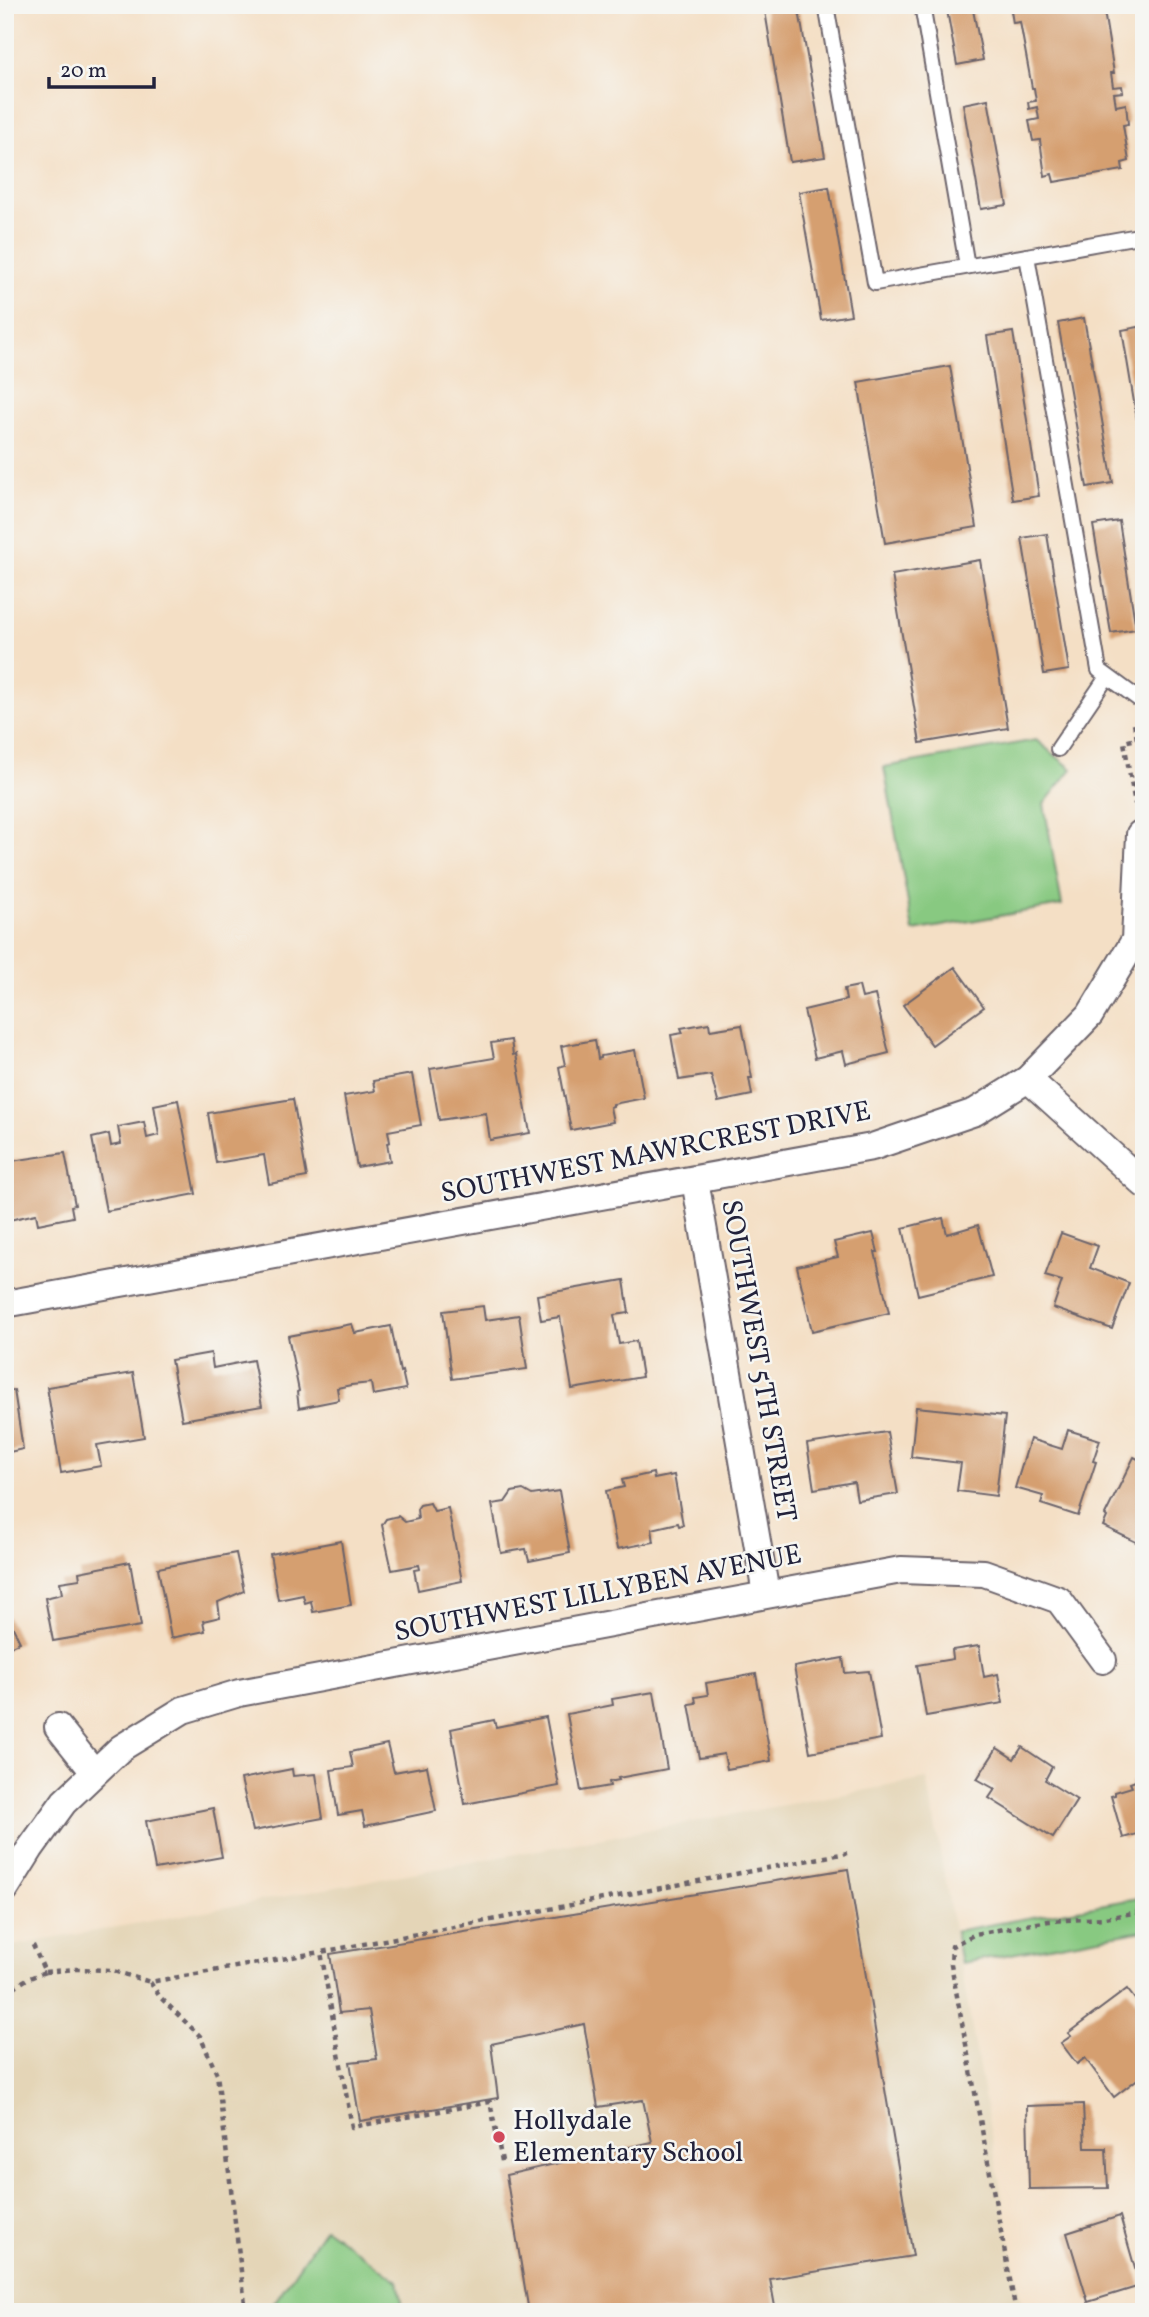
<svg xmlns="http://www.w3.org/2000/svg" width="1149" height="2317" font-family="Vollkorn,serif">
  <rect width="100%" height="100%" fill="#f6f6f2"/>
  <filter id="ink" filterUnits="userSpaceOnUse"><feTurbulence type="fractalNoise" baseFrequency=".0143" numOctaves="2"/><feDisplacementMap in="SourceGraphic" scale="14" xChannelSelector="R" yChannelSelector="G"/><feConvolveMatrix kernelMatrix="1 2 1 2 8 2 1 2 1" color-interpolation-filters="sRGB"/></filter>
  <filter id="wash" filterUnits="userSpaceOnUse"><feTurbulence type="fractalNoise" baseFrequency=".00686" numOctaves="4" result="noise"/><feDisplacementMap in="SourceGraphic" scale="28" xChannelSelector="R" yChannelSelector="G"/><feGaussianBlur stdDeviation="1.57" result="paint"/><feColorMatrix in="noise" values="0 0 0 0 0 0 0 0 0 0 0 0 0 0 0 0 0 1.4 0 .05"/><feComposite in="paint" operator="in"/></filter>
  <g filter="url(#wash)">
    <rect width="100%" height="100%" fill="#f4dfc5"/>
    <path fill="#e4d5b7" d="M927 1779 1023 2312H5V1953L13 1946Z"/>
    <g fill="#88c981" stroke="#55765e" stroke-width="2">
      <path d="M1036 740 1072 769 1044 804 1062 905 913 931 884 767Z"/>
      <path d="M1144 1897V1930L961 1963 955 1931Z"/>
      <path d="M325 2228 398 2281 404 2312H268Z"/>
    </g>
    <g id="blocks">
      <g fill="#d59f6f">
        <path d="M764 5H798L825 157 790 162Z"/>
        <path d="M946 5H972L983 60 957 65Z"/>
        <path d="M1010 5H1103L1114 73H1111L1113 87 1122 86 1123 92 1114 93 1116 106 1126 104 1128 124 1123 125 1129 161 1122 163 1123 170 1054 182 1052 174 1045 176 1040 140 1033 141 1029 121 1039 119 1037 107 1029 109 1028 102 1036 101 1034 88H1032L1020 22 1013 23Z"/>
        <path d="M988 99 1007 205 981 209 963 104Z"/>
        <path d="M829 187 851 315 821 320 799 192Z"/>
        <path d="M1084 318 1113 483 1087 487 1058 323Z"/>
        <path d="M1144 326V450H1142L1122 330Z"/>
        <path d="M1013 332 1039 496 1013 500 987 336Z"/>
        <path d="M950 366 977 527 885 543 858 382Z"/>
        <path d="M1119 521 1136 629 1111 633 1093 525Z"/>
        <path d="M1047 534 1069 670 1044 674 1022 538Z"/>
        <path d="M980 560 1008 728 920 743 892 575Z"/>
        <path d="M955 967 984 1007 932 1045 903 1005Z"/>
        <path d="M859 986 862 998 875 995 889 1053 846 1064 843 1051 815 1058 804 1010 846 1000 844 989Z"/>
        <path d="M709 1023 710 1030 742 1025 752 1078H749L752 1095 718 1102 711 1075 679 1080 671 1035 683 1033 681 1028Z"/>
        <path d="M511 1040 513 1055 516 1054 530 1133 490 1140 486 1113 439 1120 430 1069 494 1058 491 1043Z"/>
        <path d="M595 1040 598 1059 601 1058V1056L635 1050 644 1098 613 1104V1106L610 1107 613 1122 571 1130 559 1067 565 1065 561 1046Z"/>
        <path d="M412 1074 421 1125 388 1131 390 1142 387 1143 390 1161 357 1167 344 1096 375 1091 373 1081Z"/>
        <path d="M293 1099 307 1177 269 1184 264 1155 216 1163 208 1113Z"/>
        <path d="M178 1100 196 1194 106 1211 92 1138 109 1134 111 1146 121 1144 118 1127 144 1122 147 1138 159 1135 154 1105Z"/>
        <path d="M65 1153 75 1205 71 1206 73 1217 38 1224 36 1214 5 1221V1162Z"/>
        <path d="M943 1218 947 1234 978 1225 992 1277 918 1295 903 1228Z"/>
        <path d="M873 1233 878 1252H875L889 1313 812 1331 797 1266 838 1257 834 1242Z"/>
        <path d="M1061 1233 1098 1246 1090 1268 1129 1283 1112 1329 1053 1308 1062 1281 1045 1276Z"/>
        <path d="M624 1280 629 1313 614 1315 619 1344 636 1341 642 1377 572 1389 560 1317 541 1320 537 1295Z"/>
        <path d="M483 1306 485 1320 519 1315 527 1369 452 1379 443 1311Z"/>
        <path d="M352 1324 355 1333 391 1326 400 1372 402 1371 406 1389 373 1395 371 1383 351 1385 337 1388 339 1400 299 1408 297 1392 299 1391 288 1336Z"/>
        <path d="M211 1353 213 1368 253 1360 262 1406 182 1420 171 1360Z"/>
        <path d="M133 1373 144 1437 97 1445 101 1466 61 1473 47 1387Z"/>
        <path d="M14 1390 23 1449 5 1453V1391Z"/>
        <path d="M916 1407 1005 1416 996 1496 957 1491 961 1463 911 1457Z"/>
        <path d="M1068 1430 1100 1440 1093 1461 1096 1462 1078 1516 1041 1504 1043 1496 1015 1488 1030 1439 1062 1449Z"/>
        <path d="M887 1432 898 1494 857 1500 854 1482 814 1489 807 1444Z"/>
        <path d="M1134 1457 1144 1462V1537L1140 1544 1103 1526 1107 1517 1105 1515Z"/>
        <path d="M653 1473 654 1479 674 1475 683 1525 679 1526 678 1523 652 1529 654 1542 617 1549 606 1491 624 1487 622 1480Z"/>
        <path d="M523 1490 532 1495 559 1491 570 1553 529 1561 526 1549 501 1553 492 1504 505 1502 512 1492Z"/>
        <path d="M430 1503 434 1511 448 1508 462 1581 418 1590 414 1570 420 1569 419 1565 392 1570 382 1525 386 1519 398 1516 405 1522 418 1519 417 1509 420 1505Z"/>
        <path d="M341 1541 351 1605 313 1612 311 1601 305 1603 303 1595 278 1600 270 1554Z"/>
        <path d="M236 1553 244 1591 218 1602 220 1617 203 1621 205 1631 171 1638 158 1568Z"/>
        <path d="M130 1562 141 1626 53 1641 45 1598 62 1594 60 1582 80 1579 79 1572Z"/>
        <path d="M5 1611 20 1642 5 1649Z"/>
        <path d="M979 1646 984 1677 998 1674 1003 1703 926 1716 917 1665 953 1659 952 1650Z"/>
        <path d="M843 1658 845 1673 869 1671 881 1739 810 1752 794 1667Z"/>
        <path d="M756 1674 771 1761 727 1769 724 1754 699 1758 689 1704 696 1703 695 1697 708 1695 706 1683Z"/>
        <path d="M654 1692 667 1769 618 1778 619 1780 609 1782 610 1786 581 1791 567 1714 613 1705 612 1699Z"/>
        <path d="M546 1717 559 1786 465 1804 451 1729 494 1720 496 1727Z"/>
        <path d="M387 1744 394 1772 427 1766 436 1811 365 1826 362 1811 338 1815 331 1770 353 1767 350 1752Z"/>
        <path d="M1022 1747 1052 1767 1045 1780 1077 1800 1053 1838 989 1798 995 1789 977 1779 997 1748 1014 1759Z"/>
        <path d="M292 1769 293 1776 316 1774 323 1818 253 1831 241 1779Z"/>
        <path d="M1144 1771V1832L1123 1838 1111 1796 1115 1795V1792L1132 1787 1130 1783 1143 1778 1140 1772Z"/>
        <path d="M213 1808 222 1857 155 1869 146 1821Z"/>
        <path d="M848 1869 913 2256 770 2279 776 2312H529L506 2175 652 2142 643 2100 598 2107 584 2024 491 2044 498 2098 360 2121 350 2062 377 2059 369 2010 339 2013 330 1954Z"/>
        <path d="M1127 1989 1144 2011V2052L1140 2055 1144 2059V2074L1114 2097 1085 2058 1077 2064 1061 2043 1071 2036 1068 2033Z"/>
        <path d="M1083 2104 1085 2148H1106L1108 2188 1029 2189 1027 2106Z"/>
        <path d="M1120 2216 1140 2286 1088 2302 1067 2233Z"/>
      </g>
    </g>
  </g>
  <g filter="url(#ink)">
    <use href="#blocks" fill-opacity="0" stroke="#6c646b" stroke-width="2"/>
    <g fill="none" stroke-linecap="round" stroke-linejoin="round">
      <g stroke="#6c646b" stroke-width="18">
        <g id="service">
          <path d="M826 5 875 283 1144 235"/>
          <path d="M922 5 967 266"/>
          <path d="M1027 256 1099 670 1144 703"/>
          <path d="M1058 749 1107 677"/>
        </g>
      </g>
      <g stroke="#6c646b" stroke-width="30">
        <g id="minor">
          <path d="M1028 1079 1144 1184"/>
          <path d="M695 1180 766 1594"/>
          <path d="M5 1304 872 1147 975 1112 1028 1079 1090 1015 1135 940 1140 834"/>
          <path d="M58 1727 94 1772"/>
          <path d="M5 1889 30 1849 64 1802 121 1748 183 1710 239 1693 901 1570 984 1573 1059 1600 1103 1660"/>
        </g>
      </g>
      <g stroke="#6c646b" stroke-width="4.5" stroke-dasharray="5 5" stroke-linecap="butt">
        <path d="M1134 724 1137 739 1124 742 1135 804"/>
        <path d="M45 1972 76 1969 110 1970 150 1982"/>
        <path d="M5 1993 27 1979 45 1972 32 1943"/>
        <path d="M502 2161 490 2102 352 2127 321 1952 847 1853"/>
        <path d="M246 2312 217 2074 200 2036 160 1997 150 1982 321 1952"/>
        <path d="M1016 2312 951 1964 952 1946 975 1934 1049 1921 1105 1918 1144 1911"/>
      </g>
      <use href="#service" stroke="#fff" stroke-width="14"/>
      <use href="#minor" stroke="#fff" stroke-width="26"/>
    </g>
  </g>
  <circle fill="#d1495b" stroke="#f6f6f2" stroke-width="2.5" cx="499" cy="2137" r="7"/>
  <g text-anchor="middle" dominant-baseline="central" stroke-width="5" stroke-linejoin="round" paint-order="stroke">
    <g font-size="28" fill="#22223b" stroke="#f6f6f2">
      <text transform="translate(656 1153) rotate(-11)">SOUTHWEST MAWRCREST DRIVE</text>
      <text transform="translate(758 1361) rotate(80)">SOUTHWEST 5TH STREET</text>
      <text transform="translate(598 1594) rotate(-11)">SOUTHWEST LILLYBEN AVENUE</text>
    </g>
    <g font-size="28" fill="#22223b" stroke="#f6f6f2" text-anchor="start">
      <text x="513" y="2121">Hollydale<tspan x="513" dy="32">Elementary School</tspan></text>
    </g>
  </g>
  <rect width="1149" height="2317" fill="none" stroke="#f6f6f2" stroke-width="28"/>
  <path d="M49 77v10h105v-10" fill="none" stroke="#22223b" stroke-width="3.5"/>
  <text x="60" y="77" font-size="21" fill="#22223b" stroke="#f6f6f2" stroke-width="5" paint-order="stroke">20 m</text>
</svg>
